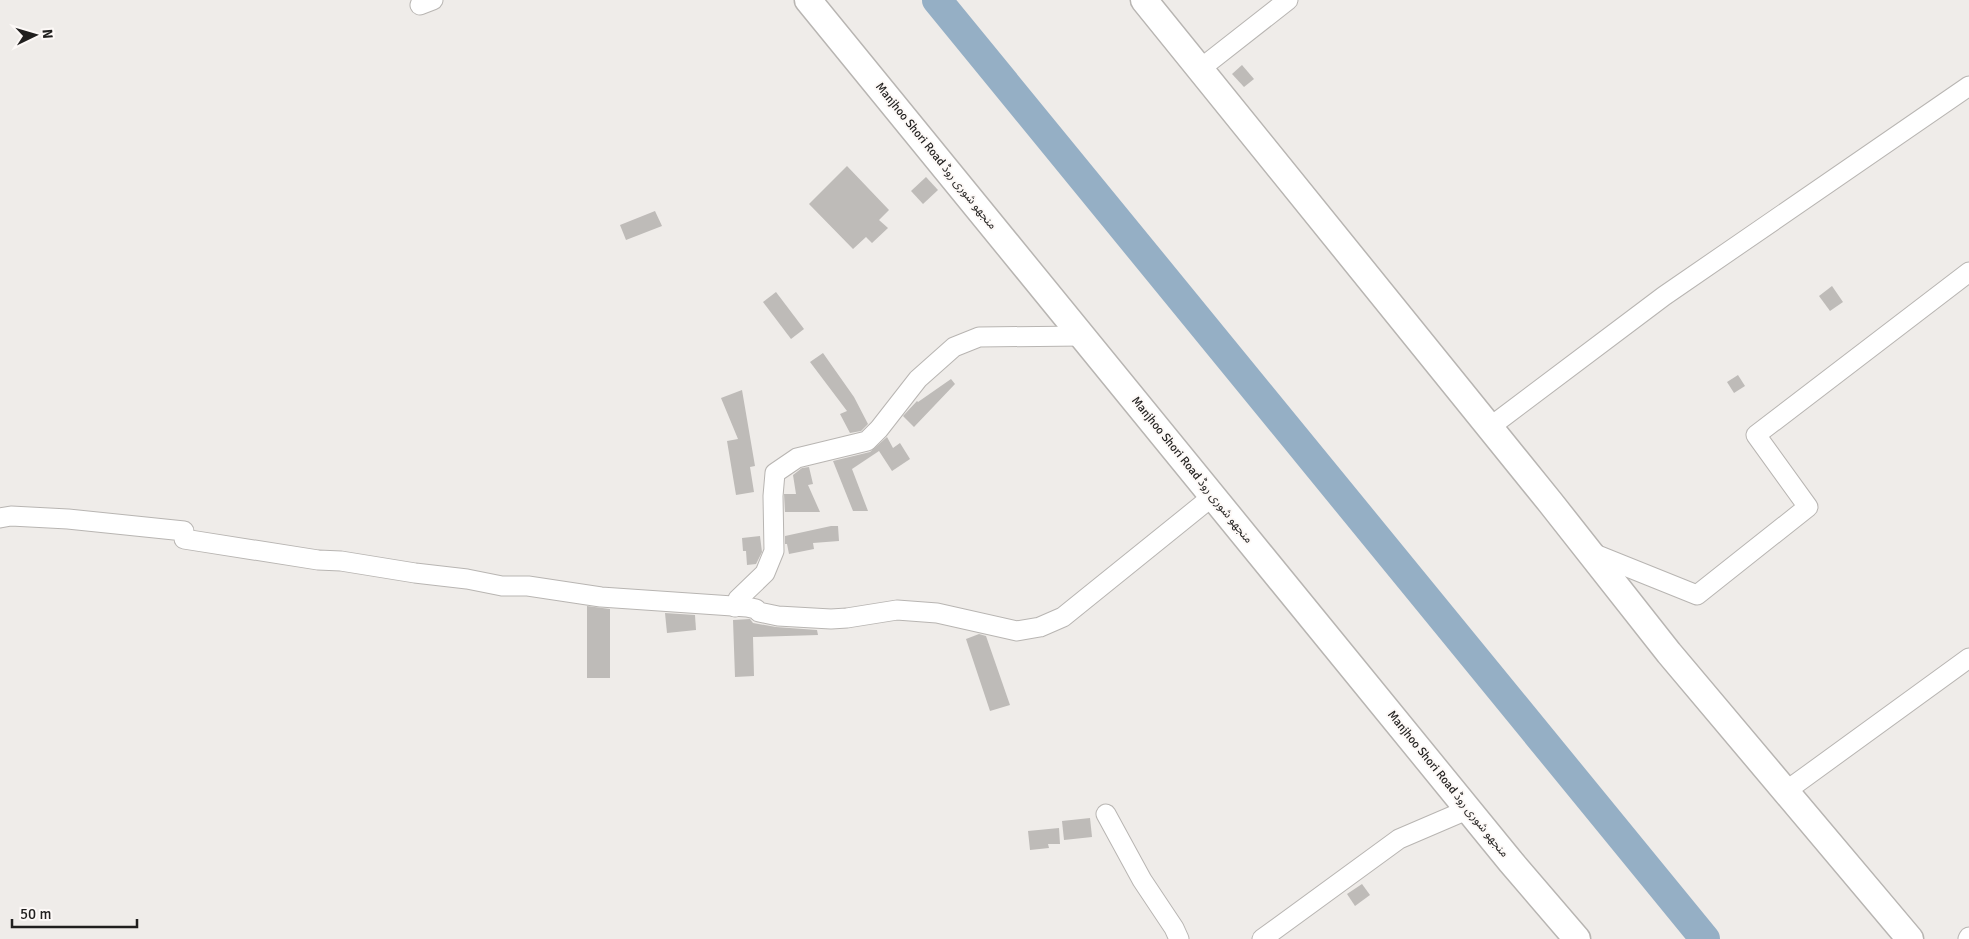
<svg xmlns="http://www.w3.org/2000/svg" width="1969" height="939" font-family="Signika,'Noto Sans Arabic',sans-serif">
  <rect width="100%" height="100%" fill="#efece9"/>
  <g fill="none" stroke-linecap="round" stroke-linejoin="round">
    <path stroke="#95afc5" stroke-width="30" d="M937 0 1705 939"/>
  </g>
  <g fill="#bebbb8">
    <path d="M1242 65 1254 79 1244 87 1232 74Z"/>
    <path d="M847 166 889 210 879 220 888 228 872 243 866 237 853 249 809 204Z"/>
    <path d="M926 177 938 190 923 204 911 191Z"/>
    <path d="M655 211 662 226 626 240 620 225Z"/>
    <path d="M1832 286 1843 302 1830 311 1819 296Z"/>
    <path d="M776 292 804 329 791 339 763 302Z"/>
    <path d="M823 353 854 397 868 424 861 431 850 433 840 414 847 411 810 362Z"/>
    <path d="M1738 375 1745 386 1734 393 1727 382Z"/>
    <path d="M951 379 955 384 914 427 903 416 917 401 918 402Z"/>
    <path d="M742 390 755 466 750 467 754 492 736 495 727 441 738 439 721 398Z"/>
    <path d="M887 437 893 448 900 443 910 459 892 471 879 451 852 469 868 511H853L833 461 870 452Z"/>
    <path d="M809 467 813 484 808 485 820 512H785L784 494H796L793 475 802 468Z"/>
    <path d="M831 526H838L839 541 813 543 814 549 789 554 787 544H785V536Z"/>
    <path d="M760 536 762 552 756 564 747 565 746 551H743L742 538Z"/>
    <path d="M587 606 610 609V678H587Z"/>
    <path d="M665 613 695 615 696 630 667 633Z"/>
    <path d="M750 619 753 623 776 627 817 630 818 635 753 637 754 676 735 677 733 620Z"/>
    <path d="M979 634 986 636 1010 705 990 711 966 639Z"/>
    <path d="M1090 818 1092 837 1064 840 1062 821Z"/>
    <path d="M1059 828 1060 844H1048L1049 848 1030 850 1028 831Z"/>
    <path d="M1362 884 1370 895 1355 906 1347 894Z"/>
  </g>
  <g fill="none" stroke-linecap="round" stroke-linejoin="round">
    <g stroke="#b8b5b2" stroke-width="21">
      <g id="street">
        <path d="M420 5 433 0"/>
        <path d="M1200 69 1288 0"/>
        <path d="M1490 427 1664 296 1969 86"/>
        <path d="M0 518 11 516 68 519 184 531V539L318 560 341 561 415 573 467 579 502 586H528L601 597 747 607 756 609 759 612 778 616 831 619 847 618 897 610 937 613 1017 631 1040 627 1063 617 1213 496"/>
        <path d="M1590 552 1697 595 1808 507 1756 435 1969 272"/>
        <path d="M735 607 738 599 765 573 774 551 773 496 775 473 797 458 867 441 879 429 918 379 954 347 979 337 1082 336"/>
        <path d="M1786 791 1969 658"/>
        <path d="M1106 814 1142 880 1174 928 1179 939"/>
        <path d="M1262 939 1399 839 1469 809"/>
        <path d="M1968 939 1969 937"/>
      </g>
    </g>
    <g stroke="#b8b5b2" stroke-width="29">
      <g id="secondary">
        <path d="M808 0 1511 862 1577 939"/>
        <path d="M1144 0 1550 502 1669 653 1910 939"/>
      </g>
    </g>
    <use href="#street" stroke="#fff" stroke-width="19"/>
    <use href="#secondary" stroke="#fff" stroke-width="26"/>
  </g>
  <g text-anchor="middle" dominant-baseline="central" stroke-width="4" stroke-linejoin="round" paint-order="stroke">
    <g font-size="12" fill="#201f1e" stroke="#fdf9f7">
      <text transform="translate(936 156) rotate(51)">Manjhoo Shori Road منجھو شوری روڈ</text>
      <text transform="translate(1192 470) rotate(51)">Manjhoo Shori Road منجھو شوری روڈ</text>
      <text transform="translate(1448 784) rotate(51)">Manjhoo Shori Road منجھو شوری روڈ</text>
    </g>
  </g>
  <g transform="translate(35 35) rotate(85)" stroke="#fdf9f7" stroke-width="4" paint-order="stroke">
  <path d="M0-4L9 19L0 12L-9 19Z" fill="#201f1e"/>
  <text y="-8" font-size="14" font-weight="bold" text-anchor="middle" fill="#201f1e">N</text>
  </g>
  <path d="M12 919v8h125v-8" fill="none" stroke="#201f1e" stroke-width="2.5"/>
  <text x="20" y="919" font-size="15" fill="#201f1e" stroke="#fdf9f7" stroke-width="4" paint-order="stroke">50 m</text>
</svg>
